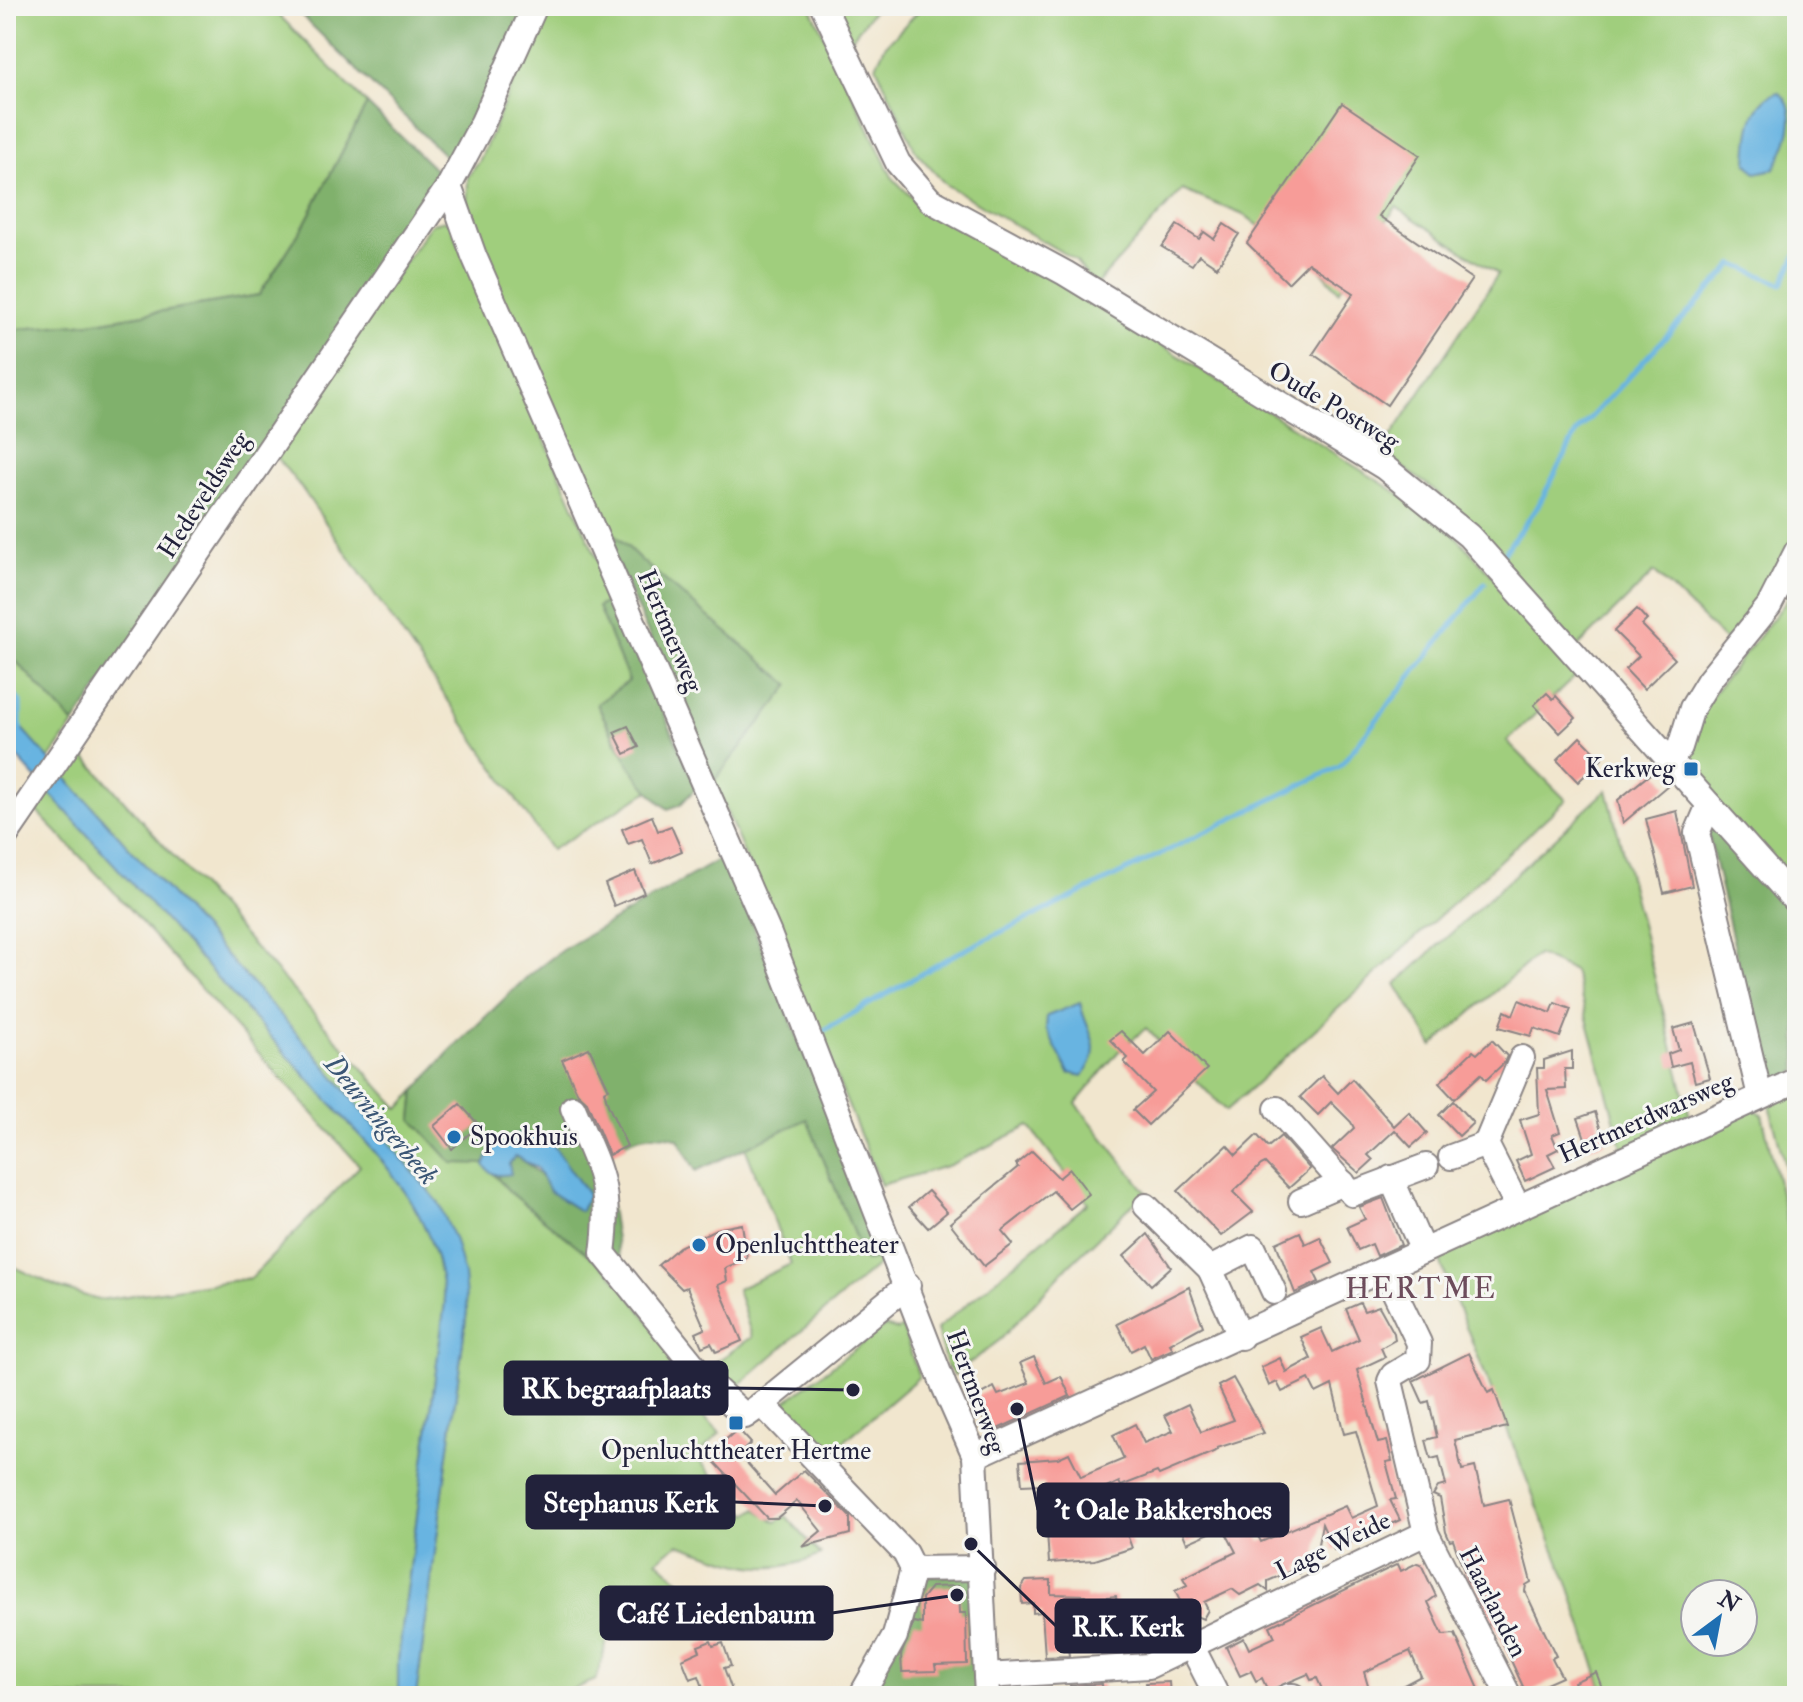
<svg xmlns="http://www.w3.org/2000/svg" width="1803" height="1702" font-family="'IM FELL Double Pica',serif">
  <rect width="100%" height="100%" fill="#f6f6f2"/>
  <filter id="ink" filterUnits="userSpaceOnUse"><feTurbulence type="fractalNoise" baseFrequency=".0125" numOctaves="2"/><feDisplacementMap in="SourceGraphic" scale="16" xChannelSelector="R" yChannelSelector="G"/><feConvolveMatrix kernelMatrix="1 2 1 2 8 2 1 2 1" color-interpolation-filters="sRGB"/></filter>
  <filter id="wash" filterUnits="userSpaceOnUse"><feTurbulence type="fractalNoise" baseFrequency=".006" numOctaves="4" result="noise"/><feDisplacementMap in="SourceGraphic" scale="32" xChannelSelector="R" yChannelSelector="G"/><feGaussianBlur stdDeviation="1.8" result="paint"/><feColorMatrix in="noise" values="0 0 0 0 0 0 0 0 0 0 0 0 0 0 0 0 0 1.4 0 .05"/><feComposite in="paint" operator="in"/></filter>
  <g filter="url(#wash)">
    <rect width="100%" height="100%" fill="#f1e6ce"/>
    <g fill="#a0ce7d" stroke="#61785c" stroke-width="2" fill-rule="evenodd">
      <path d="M6 6H270L367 104 304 225 259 295 90 323 6 330Z"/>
      <path d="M546 6H810L892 177 913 199 1095 303 1415 504 1456 536 1580 672 1507 741 1566 800 1226 1111 1146 1028 1118 1052 1076 1103 1146 1192 1069 1265 1001 1339 954 1375 946 1365 937 1329 1088 1203 1029 1126 950 1165 881 1185 714 781 747 736 642 561 596 516 509 322 467 207 468 176 479 162ZM1080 1003 1087 1028 1070 1073 1046 1029 1060 1013Z"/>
      <path d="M831 6H877L848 43Z"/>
      <path d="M923 6H1797V535L1767 602 1726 641 1654 572 1577 648 1470 522 1432 488 1381 452 1498 274 1396 207 1339 291 1311 259H1302L1246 216 1182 190 1095 286 1075 260 945 184 916 152 876 66 885 46Z"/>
      <path d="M444 220 450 224 614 597 598 607 629 681 597 704 618 746 649 791 551 850 303 490 274 454 431 224Z"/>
      <path d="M1797 576V847L1782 880 1689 770 1698 713 1785 603Z"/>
      <path d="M6 650 74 724 49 760 6 711Z"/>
      <path d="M77 748 399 1109 415 1091 412 1119 484 1164 511 1193 610 1272 682 1362 664 1377 720 1433 696 1457 748 1515 756 1509 776 1522 786 1516 821 1555C763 1580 734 1562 678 1544L657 1560 695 1594 689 1600 613 1619 596 1680 556 1696H416L467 1311 439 1203 318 1057 61 772Z"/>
      <path d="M1607 790 1691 1121 1623 1151 1574 971 1537 955 1433 1046 1396 984Z"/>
      <path d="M48 791 374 1151C415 1200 437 1238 445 1302L398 1660V1696H6V1263L60 1288 99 1300 251 1278 360 1166 106 883 35 810Z"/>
      <path d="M1797 1091V1212L1769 1104Z"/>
      <path d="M1752 1108 1762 1114 1797 1265V1696H1605L1570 1588 1438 1256ZM1695 1594H1743V1642H1695Z"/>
      <path d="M807 1119 865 1261 886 1258 733 1390 705 1370 752 1337 737 1289 791 1264 745 1147Z"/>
      <path d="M885 1326 898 1330 902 1327 919 1377 828 1455 786 1409 785 1402Z"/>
    </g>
    <g fill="#80b16c" stroke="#516a54" stroke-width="2" fill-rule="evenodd">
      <path d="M292 6H528L453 164Z"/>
      <path d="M367 104 445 179 74 724 6 650V330L90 323 259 295 304 225Z"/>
      <path d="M596 516 642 561 790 685 714 781Z"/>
      <path d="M614 597 696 788 680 805 668 809C635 784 616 740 597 704L629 681 598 607Z"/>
      <path d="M1718 827 1797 919V1071L1767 1085 1708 833 1711 828Z"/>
      <path d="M725 856 886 1258 865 1261 807 1119 696 1171 678 1139C653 1129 612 1139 605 1169L620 1265 610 1272 511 1193 484 1164 452 1163 412 1119 415 1091 448 1053 528 976 562 950ZM551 1143 589 1196 580 1210C546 1194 548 1174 515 1156L499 1176 485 1165Z"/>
      <path d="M978 1575 977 1696H854L919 1577Z"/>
    </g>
    <g fill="#68b4e1" stroke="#456b8e" stroke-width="2">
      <path d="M1778 92C1803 110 1786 148 1774 169L1756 173 1747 163C1748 138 1749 102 1778 92Z"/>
      <path d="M6 711 318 1057 439 1203 455 1241 464 1275 467 1311 416 1696H398V1660L445 1302C437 1238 415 1200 374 1151L6 745Z"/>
      <path d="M1080 1003C1087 1035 1106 1044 1083 1076L1069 1073 1046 1029 1047 1016Z"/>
      <path d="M521 1133 551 1142 589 1196 580 1211 549 1191 537 1168 515 1156 509 1164 511 1174C499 1176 491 1176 484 1165 492 1145 500 1138 521 1133Z"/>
    </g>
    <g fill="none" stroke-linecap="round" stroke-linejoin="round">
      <g stroke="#68b4e1" stroke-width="5">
        <path d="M1500 558 1538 506 1577 432 1734 264 1782 284 1797 254"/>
        <path d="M6 684 20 702V730"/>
        <path d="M821 1032 952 956 1340 766 1485 583"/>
      </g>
    </g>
    <g id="blocks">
      <g fill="#f79c98">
        <path d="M1342 103 1420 155 1379 216 1472 279 1387 405 1313 354 1354 293 1308 263 1288 283 1247 243Z"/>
        <path d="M1224 224 1239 234 1217 267 1199 255 1192 265 1162 247 1177 225 1199 239 1204 232 1214 239Z"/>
        <path d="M1637 609 1647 620 1642 625 1675 659 1644 689 1625 669 1639 656 1614 631Z"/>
        <path d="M1547 693 1553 699 1556 696 1576 718 1560 733 1534 705Z"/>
        <path d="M628 726 639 747 625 754 614 732Z"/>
        <path d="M1580 737 1602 759 1578 782 1557 760Z"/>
        <path d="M1655 770 1668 785 1623 823 1618 800Z"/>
        <path d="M1677 811 1692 886 1664 893 1646 819Z"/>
        <path d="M652 816 658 831 671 826 682 851 652 864 642 839 628 844 622 829Z"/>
        <path d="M635 871 644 893 614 906 605 884Z"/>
        <path d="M1519 1000 1551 1013 1555 1003 1571 1009 1560 1037 1534 1028 1531 1036 1499 1027 1505 1011 1513 1015Z"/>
        <path d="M1694 1023 1710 1078 1695 1082 1690 1062 1671 1067 1668 1054 1679 1050 1673 1029Z"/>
        <path d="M1121 1031 1145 1055 1170 1031 1207 1069 1148 1125 1133 1110 1153 1092 1124 1062 1128 1058 1110 1040Z"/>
        <path d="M1492 1040 1507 1056 1504 1063 1486 1080 1481 1074 1454 1099 1439 1083 1473 1051 1477 1054Z"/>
        <path d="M589 1048 609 1089 604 1091 608 1105 627 1146 609 1155 587 1102 578 1094 562 1060Z"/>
        <path d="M1572 1051V1069H1565L1566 1089 1547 1090 1560 1132 1552 1135 1558 1149 1548 1154 1555 1167 1525 1181 1516 1161 1531 1154 1520 1120 1539 1114 1537 1068H1544V1060Z"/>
        <path d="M1322 1076 1338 1093 1352 1079 1394 1126 1409 1112 1427 1133 1411 1147 1395 1130 1368 1155 1373 1160 1359 1173 1332 1149 1354 1128 1351 1122 1331 1102 1318 1115 1300 1097Z"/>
        <path d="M1453 1101 1473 1123 1459 1136 1439 1115Z"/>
        <path d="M460 1104 479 1125 452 1149 434 1126Z"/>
        <path d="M1595 1112 1605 1143 1588 1147 1578 1118Z"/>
        <path d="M1257 1135 1268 1147 1281 1136 1310 1169 1289 1188 1265 1163 1261 1165 1233 1192 1253 1212 1221 1236 1178 1191 1227 1145 1236 1155Z"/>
        <path d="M1032 1151 1059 1178 1070 1169 1089 1194 1070 1209 1053 1191 1002 1231 1013 1244 984 1266 950 1223 1018 1167 1016 1164Z"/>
        <path d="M928 1191 947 1212 928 1228 909 1207Z"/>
        <path d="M1383 1198 1401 1245 1377 1256 1372 1244 1358 1250 1347 1227 1365 1219 1359 1207Z"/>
        <path d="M742 1224 747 1258 725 1268 727 1281 718 1285 742 1341 716 1352 711 1343 702 1347 696 1333 705 1329 687 1287 682 1289 658 1265 679 1247 716 1229Z"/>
        <path d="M1300 1232 1305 1244 1320 1237 1333 1263 1314 1272 1319 1282 1295 1293 1276 1243Z"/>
        <path d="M1148 1234 1171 1267 1151 1285 1124 1256Z"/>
        <path d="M1189 1287 1203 1326 1170 1344 1173 1349 1151 1359 1144 1344 1131 1351 1117 1324Z"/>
        <path d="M1360 1303 1364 1311 1379 1306 1394 1333 1395 1340 1381 1348 1385 1357 1357 1370 1378 1443 1387 1441 1392 1461 1386 1462 1396 1499 1390 1500 1400 1520 1334 1550 1322 1524 1315 1559 1301 1565 1299 1573 1293 1570 1268 1581V1591L1260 1585 1240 1595 1232 1589 1204 1602 1208 1610 1203 1619 1196 1616 1189 1619 1175 1591 1187 1585 1183 1578 1236 1552 1223 1527 1187 1543 1177 1519 1232 1493 1240 1509 1244 1507 1261 1542 1345 1506 1351 1518 1378 1506 1356 1431 1344 1434 1332 1385 1316 1393 1309 1379 1282 1392 1277 1382 1269 1386 1261 1367 1280 1358 1286 1372 1311 1359 1301 1337 1321 1328 1332 1352 1359 1339 1346 1309Z"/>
        <path d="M1469 1353 1488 1393 1494 1390 1507 1427 1455 1440 1462 1470 1475 1467 1484 1505 1509 1499 1531 1582 1526 1585 1525 1591 1556 1656 1552 1658 1562 1677 1526 1693 1475 1583 1468 1582 1453 1540 1450 1541 1446 1532 1440 1498 1433 1495 1438 1487 1446 1485 1439 1457 1431 1459 1426 1440 1437 1437 1429 1401 1423 1403 1413 1381Z"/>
        <path d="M1034 1357 1046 1383 1061 1376 1070 1396 991 1432 975 1404 979 1395 994 1387 998 1395 1029 1383 1020 1363Z"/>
        <path d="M1233 1378 1264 1433 1217 1448 1218 1450 1159 1475 1157 1472 1121 1486 1119 1482 1089 1496 1091 1531 1122 1521 1132 1548 1095 1560 1049 1563 1044 1484 1022 1485 1020 1461 1058 1458 1069 1453 1081 1477 1124 1459 1113 1435 1135 1424 1144 1443 1173 1431 1165 1415 1188 1404 1201 1432 1234 1420 1218 1386Z"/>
        <path d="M738 1429 751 1443 739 1454 775 1495 804 1470 850 1517V1534L802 1547 821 1531 797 1501 777 1518H767L708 1455Z"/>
        <path d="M1417 1563 1421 1564 1436 1596 1428 1602 1443 1635 1455 1634 1479 1689 1464 1696H1448L1445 1690 1431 1696H1383L1421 1676 1410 1651 1364 1672 1371 1696H1325L1317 1678 1311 1680 1308 1674 1268 1691 1262 1678 1256 1681 1251 1671 1240 1676 1226 1647 1244 1638 1249 1649 1275 1637 1270 1626 1398 1564 1401 1571Z"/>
        <path d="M1051 1580V1594L1085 1595 1086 1599 1116 1596 1117 1606 1164 1605 1165 1629 1128 1632 1127 1622 1085 1623 1086 1637 1067 1639 1069 1656 1045 1657 1042 1612 1033 1613V1603L1022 1604 1021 1588 1026 1581Z"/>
        <path d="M959 1586 960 1613H966L967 1664 935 1665 936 1671 902 1672 901 1655 914 1622 922 1624V1598L931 1587Z"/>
        <path d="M711 1641 713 1646 723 1643 731 1666 724 1668 734 1696H706L699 1676 690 1679 682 1659 700 1651 698 1646Z"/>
        <path d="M1596 1672 1602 1688 1580 1696 1574 1682Z"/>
        <path d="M1169 1682 1170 1696H1147L1146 1683Z"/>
        <path d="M1102 1684 1103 1694 1099 1696H1070V1686Z"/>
      </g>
    </g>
  </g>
  <g filter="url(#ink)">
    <use href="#blocks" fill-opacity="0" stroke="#8a8484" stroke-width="2"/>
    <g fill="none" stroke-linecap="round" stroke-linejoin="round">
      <g stroke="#8a8484" stroke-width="28">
        <g id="minor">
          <path d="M823 6 898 163 930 200 1065 273 1384 467 1469 536 1797 903"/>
          <path d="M449 186 474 256 769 934 944 1386 975 1456 987 1696"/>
          <path d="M1670 759 1680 747 1692 708 1709 680 1769 606 1797 551"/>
          <path d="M1709 805 1697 833 1760 1096"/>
          <path d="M6 835 449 186 483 122 535 6"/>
          <path d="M573 1108C599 1170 612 1185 603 1253L703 1377 745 1416 762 1404 905 1553 913 1569"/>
          <path d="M1277 1109 1352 1194 1426 1166"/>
          <path d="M1451 1157 1486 1144"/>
          <path d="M1391 1178 1423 1251"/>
          <path d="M1301 1201 1343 1183"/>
          <path d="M1146 1206 1210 1269 1241 1337"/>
          <path d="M1518 1207 1486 1144 1522 1058"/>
          <path d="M1210 1269 1253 1247 1274 1292"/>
          <path d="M1384 1270 1419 1343 1418 1360 1393 1375 1390 1381 1426 1533 1509 1696"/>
          <path d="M762 1404 908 1285"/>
          <path d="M975 1456 1797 1080"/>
          <path d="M913 1569 983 1568"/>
          <path d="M1191 1645 1217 1696"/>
          <path d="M986 1676 1149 1666 1426 1533"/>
          <path d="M861 1696 895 1636 913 1569"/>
          <path d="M1289 1696H1293"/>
        </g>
      </g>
      <use href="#minor" stroke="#fff" stroke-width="24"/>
    </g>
  </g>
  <g fill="#1f6fb2" stroke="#f6f6f2" stroke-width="3">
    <rect x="1683" y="761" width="16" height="16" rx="4"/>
    <circle cx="454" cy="1137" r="8"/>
    <circle cx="699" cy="1245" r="8"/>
    <rect x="728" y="1415" width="16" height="16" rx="4"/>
  </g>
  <g text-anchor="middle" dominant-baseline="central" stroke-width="6" stroke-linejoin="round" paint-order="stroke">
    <g font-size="26" fill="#22223b" stroke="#f6f6f2">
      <text transform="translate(1334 406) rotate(31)">Oude Postweg</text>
      <text transform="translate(204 495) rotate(-57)">Hedeveldsweg</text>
      <text transform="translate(670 631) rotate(67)">Hertmerweg</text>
      <text transform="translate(1646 1118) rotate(-24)">Hertmerdwarsweg</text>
      <text transform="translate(976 1392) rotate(70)">Hertmerweg</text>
      <text transform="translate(1333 1546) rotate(-26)">Lage Weide</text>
      <text transform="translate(1493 1602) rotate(63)">Haarlanden</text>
    </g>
    <g font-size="26" fill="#22223b" stroke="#f6f6f2" text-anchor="start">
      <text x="1675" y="769" text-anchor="end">Kerkweg</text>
      <text x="470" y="1137">Spookhuis</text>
      <text x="715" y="1245">Openluchttheater</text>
      <text x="736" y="1451" text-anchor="middle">Openluchttheater Hertme</text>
    </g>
    <g font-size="28" font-style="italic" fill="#3a5575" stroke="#f6f6f2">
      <text transform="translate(381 1120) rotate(50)">Deurningerbeek</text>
    </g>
    <g font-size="30" letter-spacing="2" fill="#6d4d5c" stroke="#f6f6f2">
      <text x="1421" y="1288">HERTME</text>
    </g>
  </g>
  <path fill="none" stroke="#22223b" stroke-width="3" d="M853 1390L727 1388M825 1506L734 1502M1017 1409L1038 1510M957 1595L832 1613M971 1544L1056 1626"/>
  <g fill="#22223b" stroke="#f6f6f2" stroke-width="3">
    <circle cx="853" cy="1390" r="8"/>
    <circle cx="825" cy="1506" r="8"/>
    <circle cx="1017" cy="1409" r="8"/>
    <circle cx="957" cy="1595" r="8"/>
    <circle cx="971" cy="1544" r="8"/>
  </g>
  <g fill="#22223b" stroke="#22223b" stroke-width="3">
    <rect x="505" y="1362" width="222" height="52" rx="8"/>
    <rect x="527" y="1476" width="207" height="52" rx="8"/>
    <rect x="1038" y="1484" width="250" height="52" rx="8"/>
    <rect x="601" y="1587" width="231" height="52" rx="8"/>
    <rect x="1056" y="1600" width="144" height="52" rx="8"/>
  </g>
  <g font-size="28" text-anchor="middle" font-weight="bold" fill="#fff">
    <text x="616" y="1398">RK begraafplaats</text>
    <text x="631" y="1512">Stephanus Kerk</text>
    <text x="1163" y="1519">'t Oale Bakkershoes</text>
    <text x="716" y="1623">Café Liedenbaum</text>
    <text x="1128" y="1636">R.K. Kerk</text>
  </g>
  <rect width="1803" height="1702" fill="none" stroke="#f6f6f2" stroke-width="32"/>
  <g transform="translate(1719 1618) rotate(32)"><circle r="38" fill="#f6f6f2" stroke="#a1a1a9" stroke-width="2"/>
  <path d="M0-6L14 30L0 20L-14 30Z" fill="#1f6fb2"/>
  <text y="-12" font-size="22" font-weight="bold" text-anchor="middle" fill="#22223b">N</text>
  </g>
</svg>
